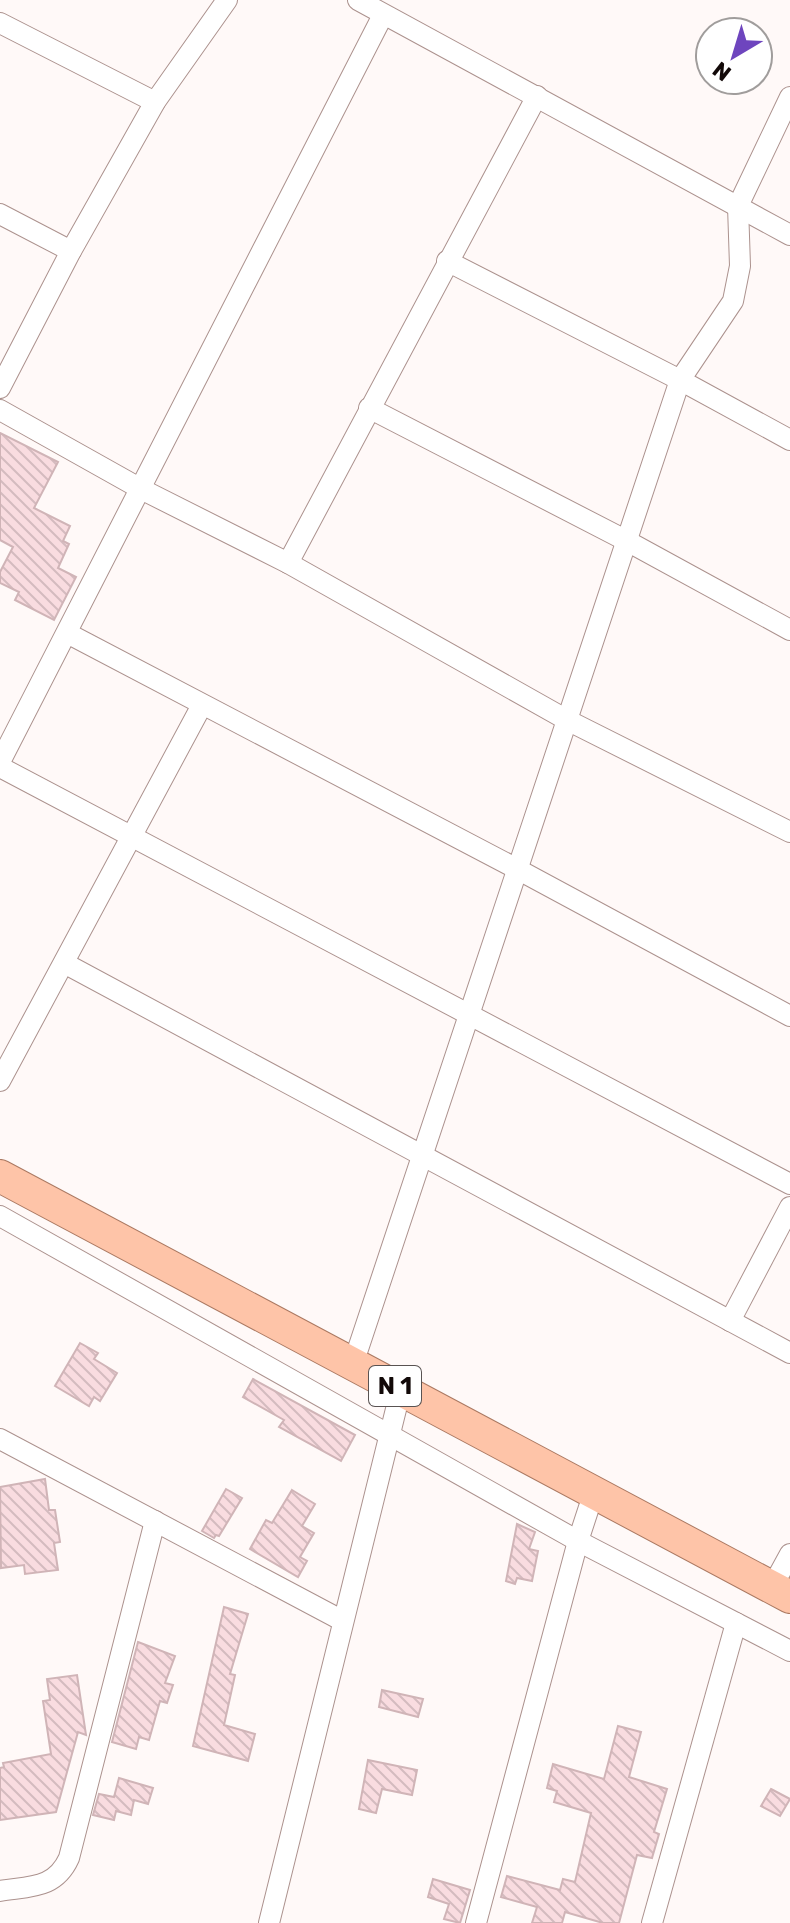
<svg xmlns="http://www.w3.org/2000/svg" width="790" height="1923" font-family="Rubik,sans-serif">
  <defs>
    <pattern id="building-back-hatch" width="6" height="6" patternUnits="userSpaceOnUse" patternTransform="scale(2)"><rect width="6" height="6" fill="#f9dce0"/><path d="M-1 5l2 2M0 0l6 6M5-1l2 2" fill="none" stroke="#d4bbbf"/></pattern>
  </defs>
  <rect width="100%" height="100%" fill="#fff9f8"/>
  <g fill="url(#building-back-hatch)" stroke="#d0b4b7" stroke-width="2">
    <path d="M0 433 58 462 34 508 70 526 63 541 69 544 58 568 76 577 54 620 15 600 19 592 0 583V572L13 547 0 540Z"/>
    <path d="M80 1343 98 1353 94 1359 117 1373 100 1401 94 1397 89 1406 55 1386Z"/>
    <path d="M253 1379 355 1435 341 1461 279 1427 284 1420 243 1397Z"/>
    <path d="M45 1479 49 1510H55L57 1523 60 1542 54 1543 58 1570 25 1574 24 1565 1 1568 0 1487Z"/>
    <path d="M226 1489 242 1498 219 1536 216 1535 214 1538 202 1531Z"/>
    <path d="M292 1490 315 1504 302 1526 314 1533 300 1557 307 1561 298 1577 250 1549 266 1520 272 1523Z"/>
    <path d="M517 1524 535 1532 529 1549 538 1551 532 1581 517 1578 515 1584 506 1581Z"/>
    <path d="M224 1607 248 1614 230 1674 235 1675 224 1725 255 1734 248 1761 193 1746Z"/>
    <path d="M138 1642 175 1656 165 1683 173 1685 167 1703 160 1701 149 1740 139 1737 136 1749 112 1742Z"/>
    <path d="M77 1675 86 1735 78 1732 56 1812 0 1820V1768L4 1767 3 1763 51 1754 43 1701 50 1700 47 1679Z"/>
    <path d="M382 1690 423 1699 418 1717 379 1707Z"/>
    <path d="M618 1726 641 1732 629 1777 667 1789 654 1832 659 1834 652 1858 637 1855 619 1923H603L565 1912 562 1923H532L537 1907 501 1897 507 1876 560 1890 563 1879 575 1882 591 1813 554 1802 557 1791 547 1788 553 1764 604 1779Z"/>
    <path d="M368 1760 417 1770 412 1795 382 1789 376 1813 359 1809Z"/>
    <path d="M119 1778 153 1788 148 1804 134 1800 131 1815 116 1811 114 1820 93 1815 99 1794 114 1797Z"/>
    <path d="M771 1789 790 1799 780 1816 761 1806Z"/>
    <path d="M433 1879 470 1890 460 1923 444 1919 449 1904 428 1897Z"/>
  </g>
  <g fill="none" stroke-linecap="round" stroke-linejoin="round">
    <g stroke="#ac928e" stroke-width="22">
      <g id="minor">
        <path d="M358 0 790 235"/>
        <path d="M0 23 155 102"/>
        <path d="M0 214 71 251"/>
        <path d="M447 261 680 380 790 440"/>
        <path d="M0 388 71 251 155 102 227 0"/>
        <path d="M369 408 627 541 790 630"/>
        <path d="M0 410 141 489 288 563 567 720 790 832"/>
        <path d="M288 563 537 96"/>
        <path d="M67 633 517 869 790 1016"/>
        <path d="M0 762 383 15"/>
        <path d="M0 767 790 1184"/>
        <path d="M64 963 790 1353"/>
        <path d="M0 1081 202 705"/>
        <path d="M0 1216 578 1541 790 1651"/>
        <path d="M730 1321 790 1207"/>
        <path d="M353 1364 680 380 733 301 740 266 738 206 790 97"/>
        <path d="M0 1439 343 1621"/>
        <path d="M772 1587 790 1554"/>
        <path d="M0 1891C30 1886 55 1889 69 1858L155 1521"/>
        <path d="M269 1923 401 1389"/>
        <path d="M476 1923 578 1541 594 1492"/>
        <path d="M652 1923 736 1623"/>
      </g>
    </g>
    <g stroke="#ab7962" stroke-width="34">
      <path id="trunk" d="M0 1176 790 1597"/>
    </g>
    <use href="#minor" stroke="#fff" stroke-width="20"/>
    <use href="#trunk" stroke="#fec4a8" stroke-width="32"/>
  </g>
  <g text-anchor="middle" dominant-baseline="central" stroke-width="7" stroke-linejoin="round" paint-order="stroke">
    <rect fill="#fff" stroke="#595352" stroke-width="2" x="369" y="1366" width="52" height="40" rx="6"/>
    <g font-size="24" font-weight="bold" fill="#120908">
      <text x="395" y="1386">N 1</text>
    </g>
  </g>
  <g transform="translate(734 56) rotate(218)"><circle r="38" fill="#ffffff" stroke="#a09d9c" stroke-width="2"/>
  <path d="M0-6L14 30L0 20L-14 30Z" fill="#6e45be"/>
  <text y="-12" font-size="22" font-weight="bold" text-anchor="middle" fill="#120908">N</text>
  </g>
</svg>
